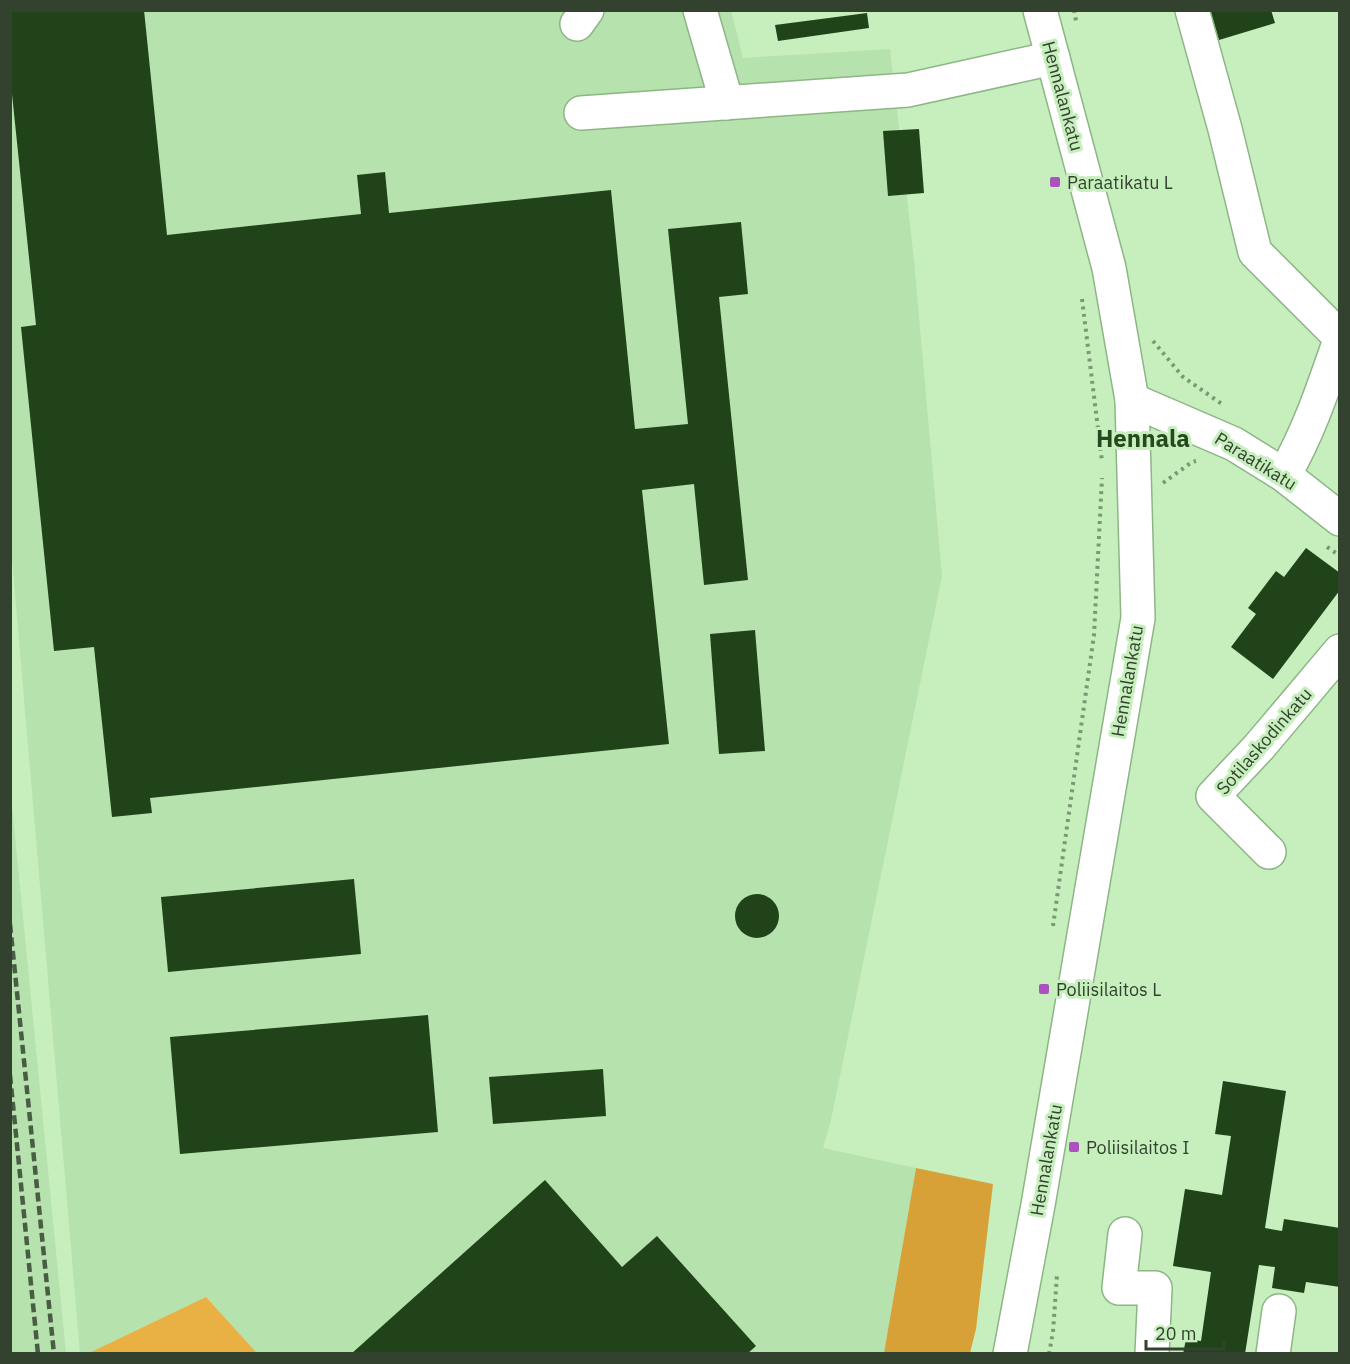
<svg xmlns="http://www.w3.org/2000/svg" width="1350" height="1364" font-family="'IBM Plex Sans',sans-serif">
  <rect width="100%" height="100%" fill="#c6efbd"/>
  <g fill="#b6e2ad">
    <path d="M731 10 743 58 890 49 914 260 942 576 831 1120 823 1148 916 1168 884 1353H257L206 1297 89 1353H80L11 547 10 11Z"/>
    <path d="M11 795 66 1353H11Z"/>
  </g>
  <path fill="#e9b044" d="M206 1297 257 1353H89Z"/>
  <path fill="#d7a138" d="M916 1168 993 1184 976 1329 970 1353H884Z"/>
  <g fill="#204319">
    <path d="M10 10H144L167 235 361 214 357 175 385 172 389 213 611 190 635 429 688 424 668 229 741 222 748 294 719 297 748 580 704 585 694 484 642 490 669 744 150 798 152 813 112 817 94 647 54 651 21 327 36 325 10 75Z"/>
    <path d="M1210 10H1271L1275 23 1219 40Z"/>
    <path d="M867 13 869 28 778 41 775 25Z"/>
    <path d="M919 129 924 193 888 196 883 131Z"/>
    <path d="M1306 548 1340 573V590L1273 679 1231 647 1256 614 1248 608 1276 571 1284 577Z"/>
    <path d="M755 630 765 751 719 754 710 634Z"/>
    <path d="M354 879 361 954 168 972 161 897Z"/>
    <circle cx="757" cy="916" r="22"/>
    <path d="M428 1015 438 1132 180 1154 170 1037Z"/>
    <path d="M603 1069 606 1116 493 1124 489 1077Z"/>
    <path d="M1223 1081 1286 1091 1265 1228 1282 1231 1284 1219 1340 1228V1287L1306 1282 1304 1293 1272 1288 1275 1267 1259 1265 1245 1354H1183L1186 1339 1201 1341 1211 1272 1173 1266 1185 1189 1222 1195 1231 1136 1215 1134Z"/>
    <path d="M545 1180 622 1267 657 1236 756 1346 747 1354H351Z"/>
  </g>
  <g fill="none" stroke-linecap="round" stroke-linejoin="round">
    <g stroke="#8eb586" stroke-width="36">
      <g id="minor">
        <path d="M700 10 727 103"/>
        <path d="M1192 10 1225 129 1255 252 1340 337"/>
        <path d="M577 24 587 10"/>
        <path d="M581 113 908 90 1053 58"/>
        <path d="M1132 400 1234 444 1284 475 1340 519"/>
        <path d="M1284 475C1309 432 1324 386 1340 340"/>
        <path d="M1269 852 1213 796 1259 747 1340 651"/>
        <path d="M1125 1234 1119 1288H1155L1152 1354"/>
        <path d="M1010 1354 1038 1205 1138 618 1132 400 1109 268 1040 10"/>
        <path d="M1273 1354 1279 1311"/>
      </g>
    </g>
    <g stroke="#7b9774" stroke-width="4" stroke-dasharray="3 4.5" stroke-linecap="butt">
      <path d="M1074 10 1076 21"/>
      <path d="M1082 299 1102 461"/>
      <path d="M1153 341 1183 377 1222 404"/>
      <path d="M1163 483 1192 462 1196 461"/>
      <path d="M1327 547 1340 556"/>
      <path d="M1053 926 1094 635 1102 478"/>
      <path d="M1049 1354 1053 1332 1057 1275"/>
    </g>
    <use href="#minor" stroke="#fff" stroke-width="33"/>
    <g stroke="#495d44" stroke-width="4.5" stroke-dasharray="9 4.5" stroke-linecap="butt">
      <path d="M10 924 54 1354"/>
      <path d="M10 1075 38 1354"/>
    </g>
  </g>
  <g fill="#ab52be" stroke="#c6efbd" stroke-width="2">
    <rect x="1049" y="176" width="12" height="12" rx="3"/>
    <rect x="1038" y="983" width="12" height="12" rx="3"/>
    <rect x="1068" y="1141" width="12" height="12" rx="3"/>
  </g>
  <g text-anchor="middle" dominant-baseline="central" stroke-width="6" stroke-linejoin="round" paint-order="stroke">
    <g font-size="18" fill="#32422e" stroke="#c6efbd">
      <text transform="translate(1063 96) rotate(75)">Hennalankatu</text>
      <text transform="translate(1256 461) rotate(32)">Paraatikatu</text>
      <text transform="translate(1127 681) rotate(-80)">Hennalankatu</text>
      <text transform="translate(1264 741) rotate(-49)">Sotilaskodinkatu</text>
      <text transform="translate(1046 1160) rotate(-80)">Hennalankatu</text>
    </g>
    <g font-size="18" fill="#32422e" stroke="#c6efbd" text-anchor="start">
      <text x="1067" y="182">Paraatikatu L</text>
      <text x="1056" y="989">Poliisilaitos L</text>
      <text x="1086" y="1147">Poliisilaitos I</text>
    </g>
    <g font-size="24" font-weight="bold" fill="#26481e" stroke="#c6efbd">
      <text x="1143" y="438">Hennala</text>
    </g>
  </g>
  <rect width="1350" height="1364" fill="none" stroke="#32422e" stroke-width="24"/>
  <path d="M1146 1340v9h78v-9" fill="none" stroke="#32422e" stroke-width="3"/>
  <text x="1155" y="1340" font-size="18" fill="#32422e" stroke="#c6efbd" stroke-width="4.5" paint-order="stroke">20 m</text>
</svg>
